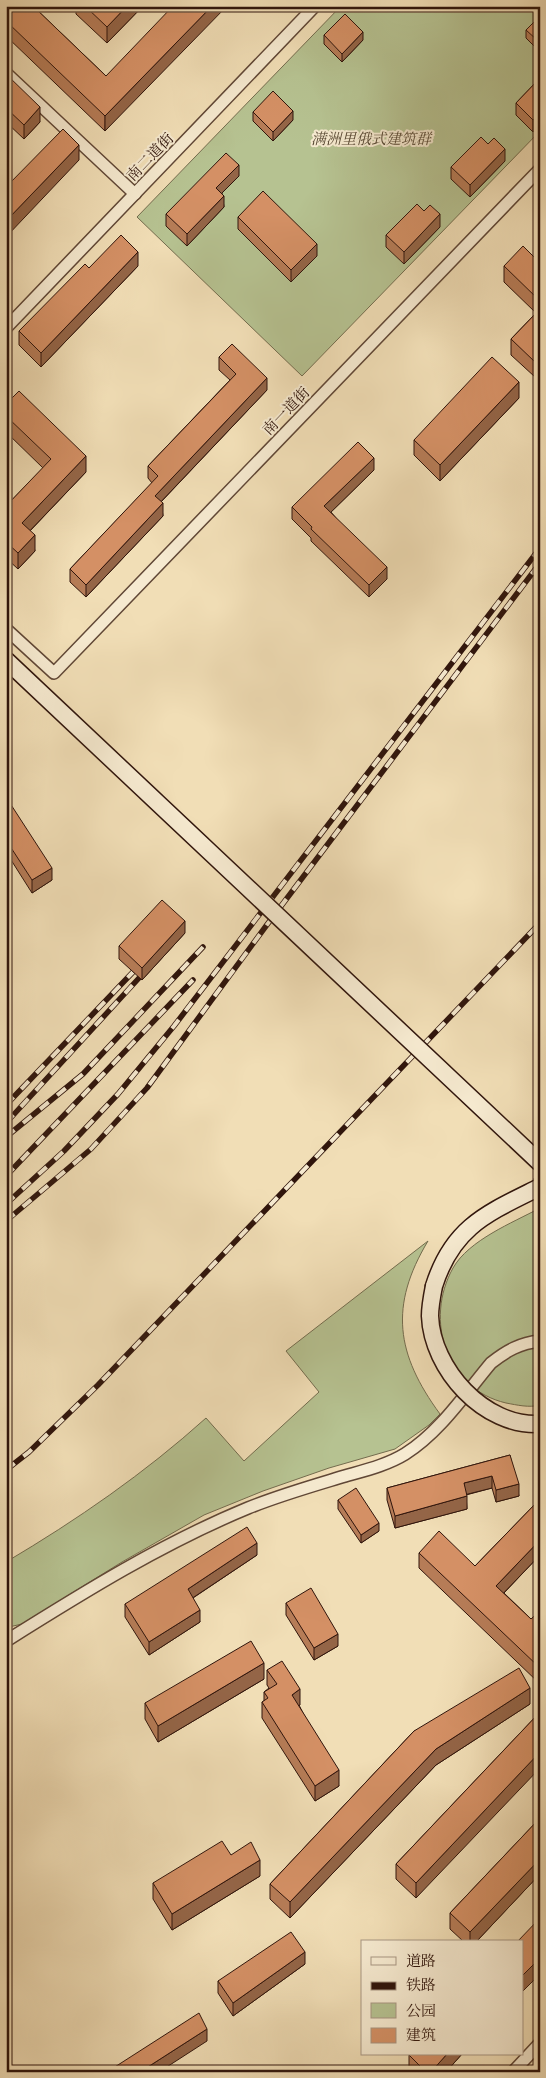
<svg xmlns="http://www.w3.org/2000/svg" width="546" height="2078" font-family="'IM FELL Great Primer','Noto Serif SC',serif">
  <rect width="100%" height="100%" fill="#f1deb6"/>
  <filter id="stains"><feTurbulence type="fractalNoise" baseFrequency=".004" numOctaves="4"/><feColorMatrix values="0 0 0 0 .2 0 0 0 0 .09 0 0 0 0 .02 0 0 0 .5 -.17"/></filter>
  <radialGradient id="worn" r=".72"><stop offset=".6" stop-color="#630" stop-opacity="0"/><stop offset="1" stop-color="#630" stop-opacity=".3"/></radialGradient>
  <g fill="#b6c291" stroke="#736c4e">
    <path d="M341 6H540V131L302 376 137 217Z"/>
    <path d="M540 1208V1405C529 1408 517 1405 506 1403 446 1389 424 1320 453 1268 469 1240 512 1223 540 1208Z"/>
    <path d="M428 1241C389 1306 396 1354 440 1414L429 1425 395 1449 329 1468 263 1491 204 1515 122 1562 22 1624 9 1627 6 1625V1562C77 1520 145 1473 206 1418L244 1461 319 1392 286 1351Z"/>
  </g>
  <g fill="none" stroke-linecap="round" stroke-linejoin="round">
    <g stroke="#604736" stroke-width="14">
      <g id="street">
        <path d="M6 73 135 194"/>
        <path d="M6 328 315 6"/>
        <path d="M6 629 54 673 540 169"/>
        <path d="M6 1641C84 1592 163 1543 248 1508 280 1495 312 1486 345 1476 366 1470 387 1465 405 1454 440 1432 465 1394 491 1363 506 1351 520 1343 540 1341"/>
        <path d="M513 2072 540 2043"/>
      </g>
    </g>
    <g stroke="#30150c" stroke-width="19">
      <path id="secondary" d="M434 1286C453 1226 488 1213 540 1187"/>
    </g>
    <use href="#street" stroke="#f6ead0" stroke-width="11"/>
    <use href="#secondary" stroke="#f6ead0" stroke-width="16"/>
    <g stroke="#30150c" stroke-width="5.5">
      <g id="rail">
        <path d="M6 1105 133 972"/>
        <path d="M6 1123 139 978"/>
        <path d="M6 1137 83 1074 203 947"/>
        <path d="M6 1176 193 980"/>
        <path d="M6 1204 64 1151 118 1094 174 1026 540 548"/>
        <path d="M6 1221 91 1149 147 1088 266 926 540 563"/>
        <path d="M6 1470 29 1452 98 1385 540 923"/>
      </g>
    </g>
    <use href="#rail" stroke="#f6ead0" stroke-width="4" stroke-dasharray="11" stroke-linecap="butt"/>
    <g stroke="#30150c" stroke-width="19" stroke-linecap="butt">
      <g id="secondary-bridge">
        <path d="M6 660 540 1163"/>
        <path d="M434 1286C432 1296 430 1306 430 1316 432 1369 484 1427 540 1424"/>
      </g>
    </g>
    <path stroke="#30150c" stroke-width="2.5" stroke-dasharray="1 2.5" stroke-linecap="butt" d="M534 1178 540 1183"/>
    <use href="#secondary-bridge" stroke="#f6ead0" stroke-width="16"/>
  </g>
  <g fill="#b67c57" stroke="#30150c">
    <path d="M6 6H37L35 8 106 76 105 131 6 36Z"/>
    <path d="M76 6H143L107 43 76 14Z"/>
    <path d="M540 16V45L537 49 526 38V30Z"/>
    <path d="M324 35 363 40 342 62 324 44Z"/>
    <path d="M6 74 40 122 24 139 6 122Z"/>
    <path d="M540 78 533 132 516 115V103Z"/>
    <path d="M253 112 293 120 273 141 253 121Z"/>
    <path d="M488 144 505 161 470 197 451 179V167Z"/>
    <path d="M239 176 222 193 224 207 187 246 166 226V214Z"/>
    <path d="M424 211 440 227 404 264 386 247V235Z"/>
    <path d="M238 217 317 256 291 282 238 229Z"/>
    <path d="M540 263V372L535 377 511 355V339L536 313 504 282V266Z"/>
    <path d="M138 266 41 367 19 345V331L89 268Z"/>
    <path d="M219 357 267 390 161 502 163 516 86 597 70 582V569L152 483 148 478V466L230 380 219 370Z"/>
    <path d="M519 398 440 481 414 455V440Z"/>
    <path d="M6 404 86 472 30 531 35 551 18 569 6 558V506L43 468 6 432Z"/>
    <path d="M374 470 331 512 387 579 369 597 311 541V538L292 519V507Z"/>
    <path d="M6 797 52 880 32 893 6 852Z"/>
    <path d="M185 933 142 980 119 959V946Z"/>
    <path d="M510 1455 519 1496 496 1502 492 1488 466 1495 467 1509 395 1528 387 1500V1488Z"/>
    <path d="M540 1499V1555L504 1593 531 1619 540 1611V1684L419 1568V1553L475 1566Z"/>
    <path d="M338 1500 379 1531 361 1543 338 1509Z"/>
    <path d="M257 1555 193 1598 200 1622 149 1655 125 1617V1604Z"/>
    <path d="M286 1603 338 1646 314 1660 286 1615Z"/>
    <path d="M267 1670 300 1705H299L339 1786 315 1801 262 1718V1702L264 1701V1692L269 1688 267 1685Z"/>
    <path d="M264 1679 158 1742 145 1719V1703Z"/>
    <path d="M530 1704 436 1765 290 1918 270 1899V1884L414 1731Z"/>
    <path d="M540 1712 416 1898 396 1879V1864Z"/>
    <path d="M540 1818V1874L476 1942H464L450 1929V1913Z"/>
    <path d="M231 1855 260 1876 172 1930 153 1899V1883Z"/>
    <path d="M305 1964 233 2016 218 1993V1981Z"/>
    <path d="M410 2054H462L446 2072H409V2055Z"/>
  </g>
  <g fill="#946547" stroke="#30150c">
    <path d="M127 6H143L107 43V27Z"/>
    <path d="M212 6H227L105 131V116Z"/>
    <path d="M363 32V40L342 62V54Z"/>
    <path d="M540 37V45L537 49V40Z"/>
    <path d="M40 107V122L24 139V125Z"/>
    <path d="M293 111V120L273 141V132Z"/>
    <path d="M540 113V125L533 132V120Z"/>
    <path d="M79 145V160L6 237V221Z"/>
    <path d="M505 149V161L470 197V185Z"/>
    <path d="M239 165V176L216 199V188Z"/>
    <path d="M224 196V207L187 246V234Z"/>
    <path d="M440 214V227L404 264V252Z"/>
    <path d="M317 244V256L291 282V270Z"/>
    <path d="M138 252V266L41 367V353Z"/>
    <path d="M540 357V372L535 377V362Z"/>
    <path d="M267 378V390L155 508V496Z"/>
    <path d="M519 382V398L440 481V465Z"/>
    <path d="M86 456V472L22 539V523Z"/>
    <path d="M374 458V470L324 519V506Z"/>
    <path d="M163 503V516L86 597V585Z"/>
    <path d="M35 535V551L18 569V553Z"/>
    <path d="M387 567V579L369 597V585Z"/>
    <path d="M52 868V880L32 893V880Z"/>
    <path d="M185 921V933L142 980V968Z"/>
    <path d="M492 1476V1488L464 1495V1483Z"/>
    <path d="M519 1484V1496L496 1502V1490Z"/>
    <path d="M467 1496V1509L395 1528V1516Z"/>
    <path d="M379 1523V1531L361 1543V1535Z"/>
    <path d="M540 1540V1555L496 1601V1586Z"/>
    <path d="M257 1543V1555L188 1601V1589Z"/>
    <path d="M200 1610V1622L149 1655V1642Z"/>
    <path d="M338 1634V1646L314 1660V1648Z"/>
    <path d="M264 1663V1679L158 1742V1726Z"/>
    <path d="M530 1688V1704L436 1765 290 1918V1902L436 1749Z"/>
    <path d="M300 1689V1705L292 1710V1695Z"/>
    <path d="M540 1752V1768L416 1898V1883Z"/>
    <path d="M339 1770V1786L315 1801V1786Z"/>
    <path d="M540 1859V1874L476 1942H470V1932Z"/>
    <path d="M260 1860V1876L172 1930V1914Z"/>
    <path d="M305 1952V1964L233 2016V2003Z"/>
    <path d="M540 1958V1974L522 1992V1976Z"/>
    <path d="M207 2029V2041L159 2072H140Z"/>
    <path d="M447 2054H462L446 2072H431Z"/>
  </g>
  <g fill="#d49065" stroke="#30150c">
    <path d="M6 6H33L106 76 173 6H212L105 116 6 21Z"/>
    <path d="M85 6H127L107 27Z"/>
    <path d="M345 14 363 32 342 54 324 35Z"/>
    <path d="M540 16V37L537 40 526 30Z"/>
    <path d="M6 74 40 107 24 125 6 108Z"/>
    <path d="M540 78V113L533 120 516 103Z"/>
    <path d="M273 91 293 111 273 132 253 112Z"/>
    <path d="M63 129 79 145 6 221V187Z"/>
    <path d="M481 137 488 144 494 138 505 149 470 185 451 167Z"/>
    <path d="M226 153 239 165 216 188 224 196 187 234 166 214Z"/>
    <path d="M263 191 317 244 291 270 238 217Z"/>
    <path d="M417 204 424 211 430 205 440 214 404 252 386 235Z"/>
    <path d="M121 235 138 252 41 353 19 331 85 264 89 268Z"/>
    <path d="M523 246 540 263V301L504 266Z"/>
    <path d="M540 309V357L535 362 511 339Z"/>
    <path d="M232 344 267 378 155 496 163 503 86 585 70 569 158 476 148 466 236 374 219 357Z"/>
    <path d="M492 357 519 382 440 465 414 440Z"/>
    <path d="M19 391 86 456 22 523 35 535 18 553 6 542V517L8 515 6 514V506L51 459 6 416V404Z"/>
    <path d="M358 442 374 458 324 506 387 567 369 585 311 529 312 527 292 507Z"/>
    <path d="M6 797 52 868 32 880 6 840Z"/>
    <path d="M162 900 185 921 142 968 119 946Z"/>
    <path d="M510 1455 519 1484 496 1490 492 1476 464 1483 467 1496 395 1516 387 1488Z"/>
    <path d="M356 1488 379 1523 361 1535 338 1500Z"/>
    <path d="M540 1499V1540L496 1586 531 1619 540 1611V1668L419 1553 439 1531 475 1566Z"/>
    <path d="M247 1527 257 1543 188 1589 200 1610 149 1642 125 1604Z"/>
    <path d="M311 1588 338 1634 314 1648 286 1603Z"/>
    <path d="M251 1641 264 1663 158 1726 145 1703Z"/>
    <path d="M282 1661 300 1689 292 1695 339 1770 315 1786 262 1702 268 1698 264 1692 277 1684 267 1670Z"/>
    <path d="M519 1668 530 1688 436 1749 290 1902 270 1884 414 1731Z"/>
    <path d="M540 1712V1752L416 1883 396 1864Z"/>
    <path d="M540 1818V1859L470 1932 450 1913Z"/>
    <path d="M222 1841 231 1855 251 1842 260 1860 172 1914 153 1883Z"/>
    <path d="M540 1918V1958L522 1976V1942H517Z"/>
    <path d="M291 1932 305 1952 233 2003 218 1981Z"/>
    <path d="M199 2013 207 2029 140 2072H107Z"/>
    <path d="M410 2054H447L431 2072H426L409 2055Z"/>
  </g>
  <g text-anchor="middle" dominant-baseline="central" stroke-width="4" stroke-linejoin="round" paint-order="stroke">
    <g font-size="15" font-style="italic" fill="#584934" stroke="#f6ead0">
      <text x="371" y="139">满洲里俄式建筑群</text>
    </g>
    <g font-size="15" fill="#30150c" stroke="#f6ead0">
      <text transform="translate(150 157) rotate(-46)">南二道街</text>
      <text transform="translate(286 411) rotate(-46)">南一道街</text>
    </g>
  </g>
  <rect width="546" height="2078" fill="none" stroke="#f1deb6" stroke-width="25"/>
  <rect x="8" y="8" width="531" height="2063" fill="none" stroke="#30150c" stroke-width="2.5"/>
  <rect x="12" y="12" width="521" height="2053" fill="none" stroke="#30150c"/>
  <rect x="361" y="1940" width="162" height="115" fill="#f6ead0" stroke="#a79582"/>
  <rect x="371" y="1957" width="25" height="8" fill="#f6ead0" stroke="#a79582"/>
  <text x="406" y="1966" font-size="15" fill="#30150c">道路</text>
  <rect x="371" y="1982" width="25" height="8" fill="#30150c" stroke="#a79582"/>
  <text x="406" y="1990" font-size="15" fill="#30150c">铁路</text>
  <rect x="371" y="2003" width="25" height="15" fill="#b6c291" stroke="#a79582"/>
  <text x="406" y="2016" font-size="15" fill="#30150c">公园</text>
  <rect x="371" y="2028" width="25" height="15" fill="#d49065" stroke="#a79582"/>
  <text x="406" y="2040" font-size="15" fill="#30150c">建筑</text>
  <rect width="100%" height="100%" filter="url(#stains)"/>
  <rect width="100%" height="100%" fill="url(#worn)"/>
</svg>
